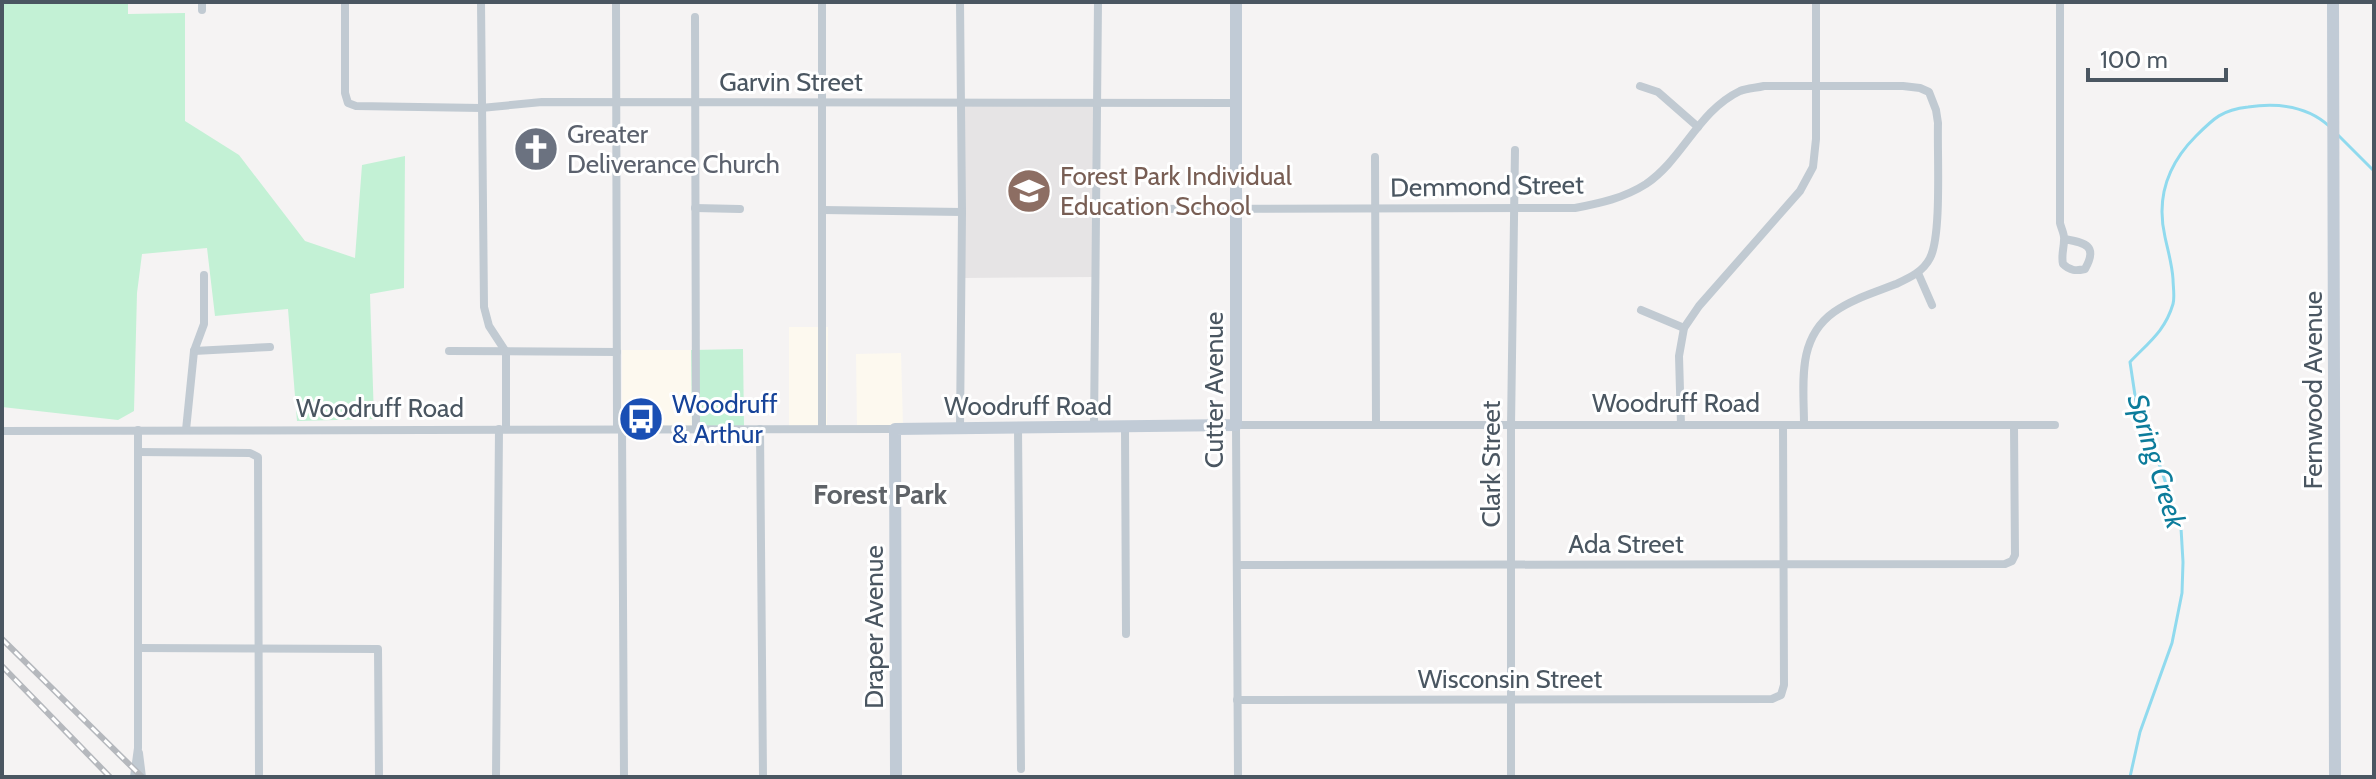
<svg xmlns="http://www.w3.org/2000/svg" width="2376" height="779" font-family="Cabin,sans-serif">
  <rect width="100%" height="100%" fill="#f5f3f3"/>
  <g fill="#fdf9ef">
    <path d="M789 327H828L827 426H789Z"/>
    <path d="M622 350H691L692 426H622Z"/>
    <path d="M901 353 903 426H857L856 354Z"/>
  </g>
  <path fill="#e6e4e5" d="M963 105H1096L1094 277 964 278Z"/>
  <g fill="#c3f1d5">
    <path d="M2 2H128V14L185 13V121L239 155 305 241 355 258 362 165 405 156 404 288 370 294 374 419 297 421 288 309 215 316 207 248 142 254 137 293 134 411 118 420 2 407Z"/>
    <path d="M743 349 744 426H692L691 350Z"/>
  </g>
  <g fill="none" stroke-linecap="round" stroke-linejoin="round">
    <g stroke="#90daee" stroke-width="3">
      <path d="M2337 134 2374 171"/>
      <path d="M2130 777 2140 732 2172 643 2182 593 2183 562 2181 528 2160 466 2146 437 2136 402 2130 362C2149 342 2165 331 2173 304 2175 297 2173 286 2173 279 2172 264 2168 251 2165 237 2156 198 2168 164 2196 136 2214 118 2222 110 2248 107 2276 103 2307 106 2329 126"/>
    </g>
    <g stroke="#c1cad2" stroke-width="8">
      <path d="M345 2V93L348 103 356 106 481 108 542 102 1235 103"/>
      <path d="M481 2 484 307 489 326 506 352V429"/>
      <path d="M616 2 617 429"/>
      <path d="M822 2V428"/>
      <path d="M960 2 962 212 960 429"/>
      <path d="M2060 2V223C2061 228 2065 235 2064 240 2064 249 2061 255 2063 264 2070 271 2076 271 2085 269 2098 246 2086 243 2065 239"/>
      <path d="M202 10V2"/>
      <path d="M695 17 696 429"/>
      <path d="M1640 86 1658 92 1698 127"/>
      <path d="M1375 157 1376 425"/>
      <path d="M695 208 740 209"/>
      <path d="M1097 209 1575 208C1601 203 1624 198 1646 184 1683 159 1698 111 1740 91 1747 88 1756 88 1764 86H1903L1920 88 1929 92 1936 110 1938 123C1937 153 1942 235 1930 258 1923 272 1909 278 1896 284 1876 292 1852 299 1834 312 1796 339 1804 384 1804 425"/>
      <path d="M823 210 962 212"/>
      <path d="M1918 273 1932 305"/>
      <path d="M1641 310 1684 328"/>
      <path d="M194 351 270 347"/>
      <path d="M449 351 617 352"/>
      <path d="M1681 425 1679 356 1684 328 1699 306 1800 191 1813 167 1816 139V2"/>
      <path d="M1125 427 1126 634"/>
      <path d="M1018 428 1021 769"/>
      <path d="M1094 428 1098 2"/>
      <path d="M622 429 624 777"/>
      <path d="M760 429 763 777"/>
      <path d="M186 430 194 351 204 324V275"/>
      <path d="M2 431 895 429"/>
      <path d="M138 452 250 453 258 457 259 777"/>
      <path d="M1238 565 2005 564 2012 561 2015 555 2014 426"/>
      <path d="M138 648 378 649 379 777"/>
      <path d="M1237 700 1772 699 1781 695 1784 685 1783 425"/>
      <path d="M139 753 142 777"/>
      <path d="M134 777 138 748V430"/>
      <path d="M496 777 499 429"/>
      <path d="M1238 777 1236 425H2055"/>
      <path d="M1511 777V425L1515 150"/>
    </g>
    <g stroke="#c1cbd6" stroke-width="12">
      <path d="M2333 2 2335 777"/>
      <path d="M896 777 895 429 1236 425V2"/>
    </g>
    <g stroke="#b5b8bd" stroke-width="6">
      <g id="rail">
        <path d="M2 639 142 777"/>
        <path d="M2 666 110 777"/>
      </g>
    </g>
    <use href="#rail" stroke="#fff" stroke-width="3" stroke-dasharray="9" stroke-linecap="butt"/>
  </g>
  <defs>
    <g id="church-disc" transform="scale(2.3)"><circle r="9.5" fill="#6b7280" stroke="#fff"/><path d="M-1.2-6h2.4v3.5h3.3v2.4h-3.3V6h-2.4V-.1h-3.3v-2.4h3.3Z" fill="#fff"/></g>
    <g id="school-disc" transform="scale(2.3)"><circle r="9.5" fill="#8d6e63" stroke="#fff"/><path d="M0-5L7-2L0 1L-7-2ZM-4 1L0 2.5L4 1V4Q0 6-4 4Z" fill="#fff"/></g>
    <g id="bus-disc" transform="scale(2.3)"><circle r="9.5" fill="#1a4fb4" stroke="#fff"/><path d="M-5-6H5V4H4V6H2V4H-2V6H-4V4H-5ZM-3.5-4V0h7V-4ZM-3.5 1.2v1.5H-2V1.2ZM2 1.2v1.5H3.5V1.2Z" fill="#fff"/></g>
  </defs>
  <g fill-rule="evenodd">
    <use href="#church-disc" x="536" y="149"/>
    <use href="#school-disc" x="1029" y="191"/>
    <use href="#bus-disc" x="641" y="419"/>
  </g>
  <g text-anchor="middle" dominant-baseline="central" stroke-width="6" stroke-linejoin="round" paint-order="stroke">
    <g font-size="26" fill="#4a5661" stroke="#fff">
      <text x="791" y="82">Garvin Street</text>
      <text transform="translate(1487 186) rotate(-1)">Demmond Street</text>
      <text transform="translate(1214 390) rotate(-90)">Cutter Avenue</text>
      <text transform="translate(2313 390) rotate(-90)">Fernwood Avenue</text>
      <text x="1676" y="403">Woodruff Road</text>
      <text x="1028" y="406">Woodruff Road</text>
      <text x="380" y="408">Woodruff Road</text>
      <text transform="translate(1491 464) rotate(-90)">Clark Street</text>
      <text x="1626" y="544">Ada Street</text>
      <text transform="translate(874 627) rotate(-90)">Draper Avenue</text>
      <text x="1510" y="679">Wisconsin Street</text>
    </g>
    <g font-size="26" fill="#5b616d" stroke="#fff" text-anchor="start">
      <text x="567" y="134">Greater<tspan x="567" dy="30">Deliverance Church</tspan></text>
    </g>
    <g font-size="26" fill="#785e54" stroke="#fff" text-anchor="start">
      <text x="1060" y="176">Forest Park Individual<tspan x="1060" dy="30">Education School</tspan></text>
    </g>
    <g font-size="26" fill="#164399" stroke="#fff" text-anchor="start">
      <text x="672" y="404">Woodruff<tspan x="672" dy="30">&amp; Arthur</tspan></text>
    </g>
    <g font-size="28" font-style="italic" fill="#0c7c9b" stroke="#fff">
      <text transform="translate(2157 461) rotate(73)">Spring Creek</text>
    </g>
    <g font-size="28" font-weight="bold" fill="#5f6368" stroke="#fff">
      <text x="880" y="494">Forest Park</text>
    </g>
  </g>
  <rect width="2376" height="779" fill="none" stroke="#4a5661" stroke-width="8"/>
  <path d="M2088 68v12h138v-12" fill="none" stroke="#4a5661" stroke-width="4"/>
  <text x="2100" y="68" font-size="24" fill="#4a5661" stroke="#ffffff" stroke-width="6" paint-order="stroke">100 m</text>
</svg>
